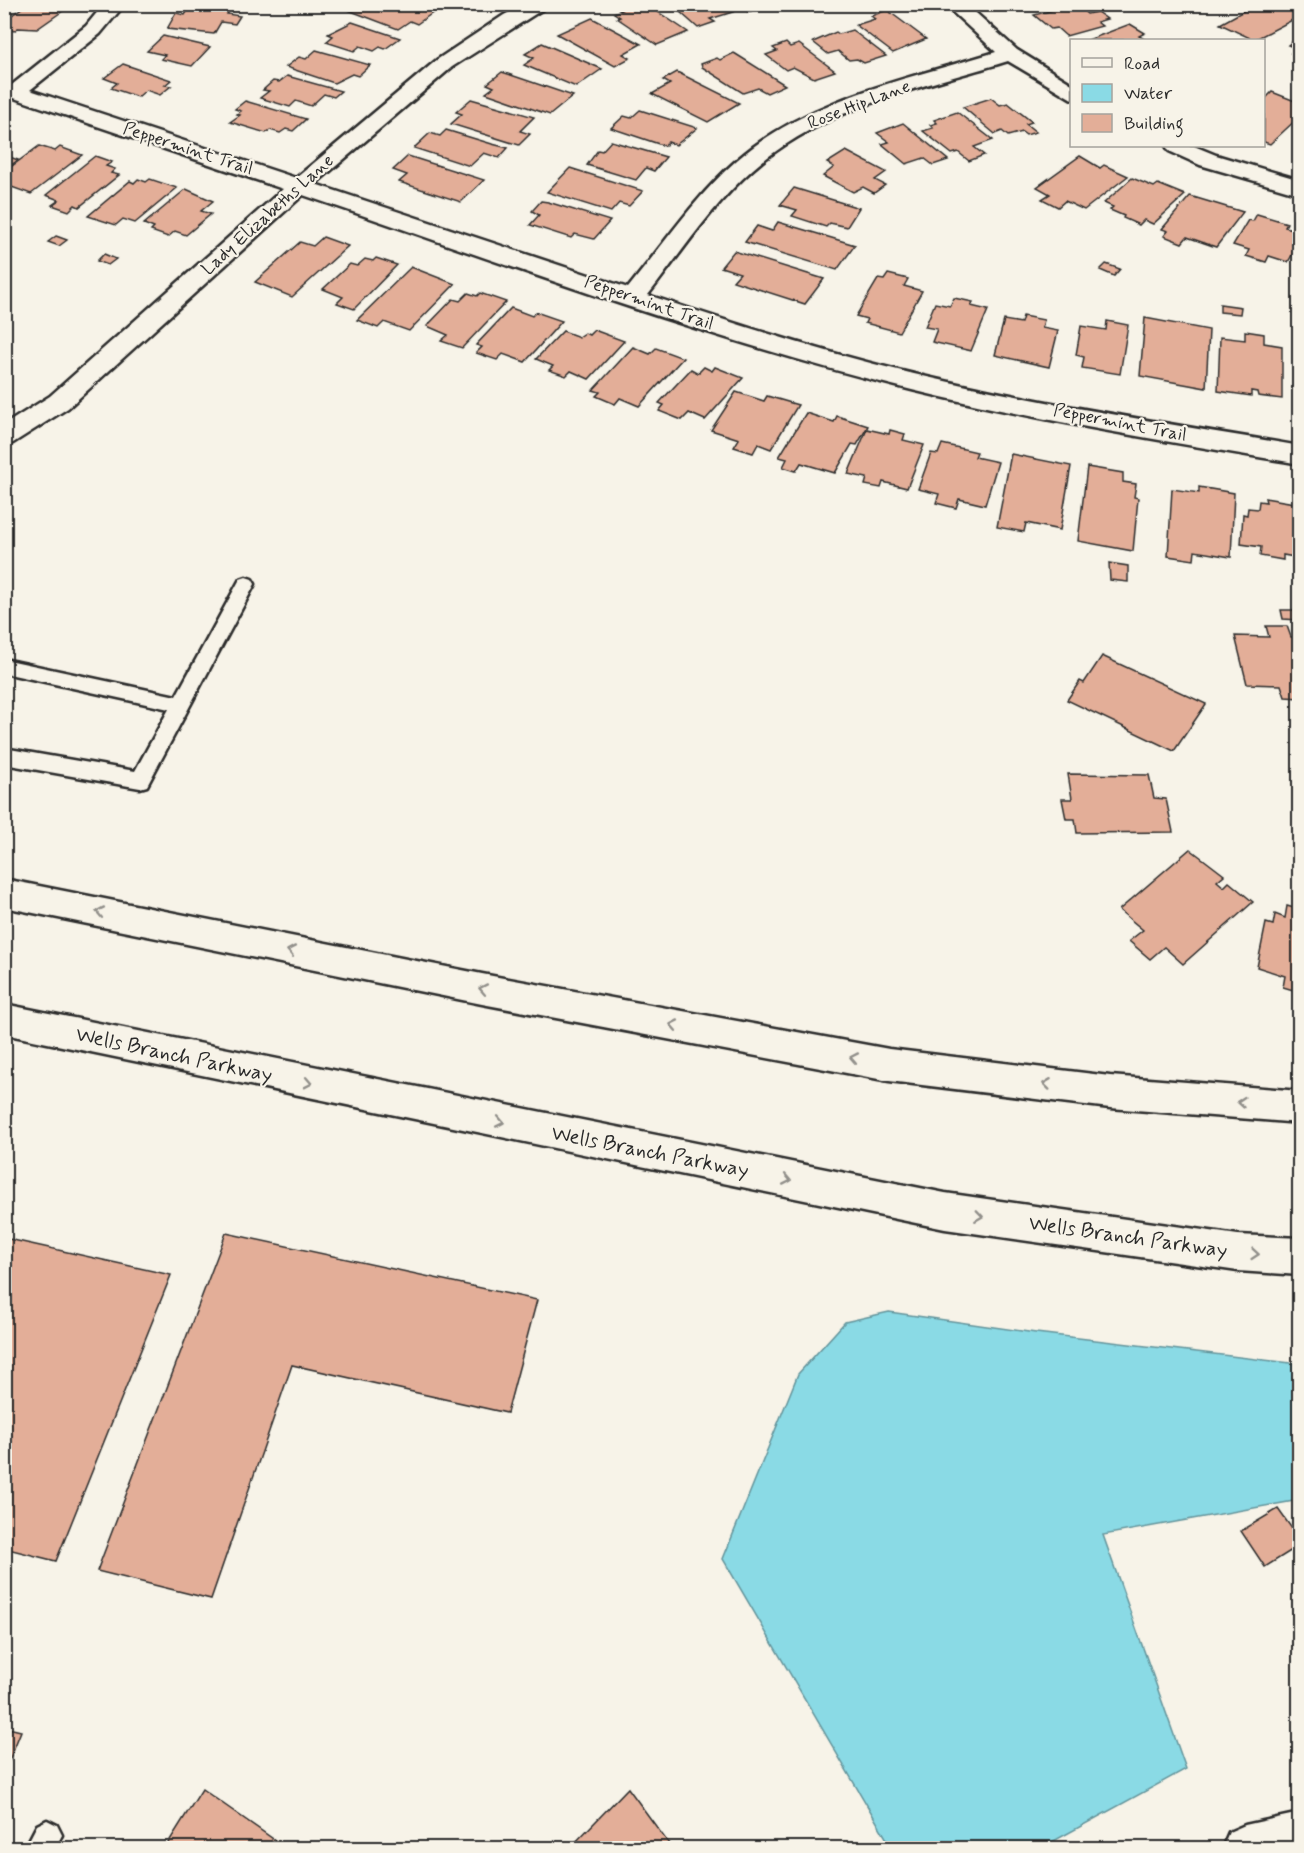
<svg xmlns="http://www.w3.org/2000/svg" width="1304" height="1853" font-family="Mynerve,sans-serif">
  <rect width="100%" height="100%" fill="#f7f3e8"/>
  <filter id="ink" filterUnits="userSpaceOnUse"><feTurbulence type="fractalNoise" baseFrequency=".0167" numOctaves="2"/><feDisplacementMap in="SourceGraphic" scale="12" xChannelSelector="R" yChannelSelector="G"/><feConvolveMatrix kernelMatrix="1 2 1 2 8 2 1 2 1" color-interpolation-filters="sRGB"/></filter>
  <g filter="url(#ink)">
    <path fill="#8adae5" stroke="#64949b" stroke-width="1.5" d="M889 1312 1036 1333 1299 1364V1500L1103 1535 1186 1769 1041 1848H892L723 1559 798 1374 845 1322Z"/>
    <g fill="#e3ae98" stroke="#2b2b2b" stroke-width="1.5">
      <path d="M27 4H65L62 6 67 8 37 29 18 28 14 31 4 28V21Z"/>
      <path d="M349 4H413L434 12 417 24 410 21 398 29 343 8Z"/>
      <path d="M623 4H646L688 32 657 45 617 18 620 17 614 13 622 10 617 7Z"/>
      <path d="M671 4H723L733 12 710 19 715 22 698 28Z"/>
      <path d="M740 4H776L748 12Z"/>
      <path d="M1076 4 1087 14 1097 12 1107 19 1097 22 1102 26 1066 36 1057 28 1051 29 1034 15Z"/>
      <path d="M1256 4 1270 8 1277 4 1300 16 1254 40 1220 24Z"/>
      <path d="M191 6 230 10 227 14 240 16 235 24 221 22 214 34 167 29 176 13 185 15Z"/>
      <path d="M887 10 926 39 893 53 856 25 875 19 871 16Z"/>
      <path d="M592 18 641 44 623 54 630 58 615 66 557 34Z"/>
      <path d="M352 22 400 38 385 49 380 47 374 51 360 46 354 51 326 42 333 36 328 34Z"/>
      <path d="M1130 24 1145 33 1139 36 1146 40H1088Z"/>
      <path d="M852 30 886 56 864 63 857 59 849 60 838 51 828 54 813 42 836 32 839 34Z"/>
      <path d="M1300 35V56L1291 53 1296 48 1288 45Z"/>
      <path d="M163 36 210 47 192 66 161 59 165 55 147 51Z"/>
      <path d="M542 43 602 69 576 87 524 65 534 58 525 54Z"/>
      <path d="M786 43 790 47 799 44 835 71 814 78 793 67 786 70 766 55 777 51 773 48Z"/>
      <path d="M316 50 370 65 358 76 352 74 334 83 286 67 299 57 306 59Z"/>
      <path d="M734 53 785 85 767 93 758 88 743 93 702 67 701 64 717 58 720 60Z"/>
      <path d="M123 64 171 80 165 85 171 86 160 95 146 90 138 97 111 88 117 83 104 78Z"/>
      <path d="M502 72 573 96 550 115 486 93 494 87 487 84Z"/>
      <path d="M677 72 739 103 708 122 652 94 670 84 663 80Z"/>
      <path d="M287 76 341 91 334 97 324 94 311 106 296 101 290 107 260 98 269 91 263 90 273 81 279 82Z"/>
      <path d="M1272 92 1300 103V116L1270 144 1264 142V100Z"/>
      <path d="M991 98 1000 105 1008 103 1032 122 1026 124 1036 132 1026 135 1022 132 1008 136 1002 131 995 134 963 107Z"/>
      <path d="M471 99 534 117 520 131 530 134 519 145 451 124 462 114 456 112Z"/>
      <path d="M245 101 306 119 293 131 286 129 280 133 270 130 266 133 230 122 240 115 237 114 241 111 235 109Z"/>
      <path d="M640 110 697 128 676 145 668 142 665 146 611 128 624 116 631 118Z"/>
      <path d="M957 112 993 140 974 147 984 155 969 161 958 152 952 154 923 131 933 128 930 125 937 123 934 120Z"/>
      <path d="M903 123 948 160 933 165 924 158 906 164 882 144 889 142 877 133Z"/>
      <path d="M446 130 492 144 508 148 499 158 484 153 470 166 414 148 430 133 440 136Z"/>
      <path d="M611 141 666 157 654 171 646 168 636 180 587 165 598 150 602 151Z"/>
      <path d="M39 146 55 151 60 147 82 155 31 194 9 186 4 189V172Z"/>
      <path d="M846 151 886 172 875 180 885 185 874 193 863 187 853 192 823 176 834 167 827 163Z"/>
      <path d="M4 155 18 160 4 170Z"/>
      <path d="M95 156 112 162 106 166 115 169 111 173 119 175 79 207 75 205 69 211 52 205 59 200 46 195Z"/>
      <path d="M408 156 484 180 461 202 399 182 407 175 393 170Z"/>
      <path d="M1080 156 1100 168 1104 165 1128 176 1084 210 1065 201 1058 207 1042 199 1050 194 1037 187Z"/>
      <path d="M570 168 643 191 629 206 619 203 611 212 547 192Z"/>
      <path d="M1132 178 1154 187 1158 184 1185 195 1153 224 1144 220 1139 225 1123 218 1124 216 1110 210 1113 207 1104 203Z"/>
      <path d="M138 179 146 182 150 179 177 188 135 223 123 219 116 225 88 216 130 181 134 183Z"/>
      <path d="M794 188 859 208 847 227 830 223 826 227 792 216 797 210 780 205Z"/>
      <path d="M186 189 213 201 201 211 211 214 186 235 175 231 168 237 151 231 154 228 144 224Z"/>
      <path d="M1190 196 1243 212 1216 247 1187 237 1182 243 1164 236 1168 231 1162 229Z"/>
      <path d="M541 201 548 202 610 221 594 239 575 234 571 238 530 225 539 215 532 211Z"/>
      <path d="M1257 214 1287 223 1285 227 1300 231V241L1288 262 1269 256 1266 262 1246 256 1249 250 1233 245 1248 220 1253 221Z"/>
      <path d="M778 222 855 245 837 270 745 242 757 226 772 231Z"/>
      <path d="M56 236 67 240 59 246 48 242Z"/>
      <path d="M323 237 348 246 292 297 255 282 300 242 313 246Z"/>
      <path d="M734 251 824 279 805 304 733 281 740 273 721 267Z"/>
      <path d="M104 254 116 259 108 265 97 261Z"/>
      <path d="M376 258 397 265 354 309 337 303 343 297 323 289 350 264 357 266 365 259 373 261Z"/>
      <path d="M1106 264 1120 269 1114 276 1100 270Z"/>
      <path d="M411 267 455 284 409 331 384 322 378 328 357 320Z"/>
      <path d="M888 274 908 279 904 286 922 291 899 332 865 323 867 319 856 316 878 279 884 280Z"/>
      <path d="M468 293 477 296 480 293 506 302 462 348 441 341 448 335 427 326 453 299 460 301Z"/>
      <path d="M954 298 973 302 971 306 988 310 971 351 932 342 937 329 925 327 935 303 950 306Z"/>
      <path d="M1220 304 1241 307 1240 314 1220 312Z"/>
      <path d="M511 308 532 316 536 312 562 321 525 362 503 354 497 360 476 353 482 347 476 345Z"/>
      <path d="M1023 316 1044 320 1042 328 1058 331 1049 367 995 355 1004 320 1021 323Z"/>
      <path d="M1145 318 1209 330 1206 388 1140 376Z"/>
      <path d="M1107 321 1128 325 1120 374 1082 368 1084 357 1076 355 1081 326 1106 330Z"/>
      <path d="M594 330 624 341 589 379 571 371 566 376 549 370 553 366 536 359 563 331 579 337 585 333 589 335Z"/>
      <path d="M1245 331 1264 334V343L1282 346V399L1258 396 1257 392 1251 391V396L1218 391 1220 337 1245 340Z"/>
      <path d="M633 347 650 354 656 348 683 358 639 406 620 398 615 404 596 396 600 392 593 390Z"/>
      <path d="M704 367 712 371 715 367 743 378 705 420 689 413 682 420 659 411 664 405 659 403 691 369 698 373Z"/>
      <path d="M736 392 764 401 767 396 798 405 771 449 758 444 753 453 734 447 739 439 711 430Z"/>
      <path d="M806 413 834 422 837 416 868 426 857 445 852 444 835 473 801 463 796 471 783 467 787 459 779 457Z"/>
      <path d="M867 429 889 434 890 430 905 434 903 440 924 445 907 488 883 482 881 488 865 485 867 478 848 474Z"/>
      <path d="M942 444 977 452 975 457 998 462 985 505 959 499 956 508 936 503 939 494 918 489 931 453 938 454Z"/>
      <path d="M1011 454 1071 466 1060 530 1026 523 1024 532 997 527Z"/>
      <path d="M1087 467 1123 473V482L1136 484 1134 497 1138 498 1133 551 1078 541Z"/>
      <path d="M1199 487 1234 493 1231 557 1195 551 1194 560 1168 556 1172 489 1199 493Z"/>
      <path d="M1265 498 1300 504V508L1297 507 1295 546 1300 547V558L1283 555V560L1260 556 1261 547 1241 544 1243 514 1247 515 1248 508 1258 509 1259 501 1266 502Z"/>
      <path d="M1109 563 1128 566V582L1110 580Z"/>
      <path d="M1281 610H1297L1299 620 1283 619Z"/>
      <path d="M1266 626H1287L1291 637H1300V698L1285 697 1281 685 1247 684 1235 636 1269 637Z"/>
      <path d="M1102 656 1206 704 1174 751 1067 700 1080 681 1084 683Z"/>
      <path d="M1068 774 1149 775 1154 798 1166 799 1173 832 1077 833 1075 819H1066L1062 799H1072Z"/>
      <path d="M1190 849 1224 875 1217 881 1224 887 1229 882 1253 902 1183 964 1164 947 1150 959 1129 941 1143 930 1119 910Z"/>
      <path d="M1296 898 1300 899V992L1283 987 1285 976 1257 967 1266 923 1273 925 1275 914 1285 918 1287 906 1294 908Z"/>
      <path d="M226 1233 537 1300 507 1413 292 1365 211 1599 97 1571Z"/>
      <path d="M4 1238 171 1275 56 1561 4 1548Z"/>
      <path d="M1278 1509 1300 1540V1545L1265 1567 1241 1531Z"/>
      <path d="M4 1727 21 1731 4 1773Z"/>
      <path d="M628 1788 672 1848H570Z"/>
      <path d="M202 1789 286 1848H165Z"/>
    </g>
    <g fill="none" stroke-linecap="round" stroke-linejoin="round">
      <g stroke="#2b2b2b" stroke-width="5">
        <g id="lane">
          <path d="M246 577 252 579 255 584 147 786 140 788 4 764V748L135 771 169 709 4 673V659L176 696 240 579Z"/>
          <path d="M47 1820 57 1825 62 1835 55 1848H25L37 1825Z"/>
        </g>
      </g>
      <g stroke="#2b2b2b" stroke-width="5">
        <g id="street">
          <path d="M104 4H125L100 34 30 90 296 178 438 59 504 15 525 4H551L452 67 315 184 628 288C663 245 695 197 737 160 808 98 908 79 996 52L944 4H966L1017 50 1072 84V99L1008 61C921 88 824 107 753 169 712 205 682 252 648 295 736 324 825 353 914 374 1041 404 1171 424 1300 446V464C1170 442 1039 421 912 390 705 339 504 263 303 195L68 408 13 443 4 446V425L50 396 283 189 8 96 4 92 8 88 86 26Z"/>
          <path d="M1166 146H1194L1216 155 1300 180V194L1200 165 1169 151Z"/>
          <path d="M1300 1813V1848H1222L1229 1832 1245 1825Z"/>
        </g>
      </g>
      <g stroke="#2b2b2b" stroke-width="5">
        <g id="secondary">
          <path d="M4 879 482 974 889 1049 1110 1076 1300 1091V1123L1110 1108 889 1081 482 1004 4 907Z"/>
          <path d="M4 1004 945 1193 1238 1235 1300 1238V1275L1238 1271 945 1229 4 1034Z"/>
        </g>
      </g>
      <use href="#lane" fill="#f7f3e8" fill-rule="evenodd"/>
      <use href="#street" fill="#f7f3e8" fill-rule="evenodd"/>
      <use href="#secondary" fill="#f7f3e8" fill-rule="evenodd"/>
    </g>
    <defs><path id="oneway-chevron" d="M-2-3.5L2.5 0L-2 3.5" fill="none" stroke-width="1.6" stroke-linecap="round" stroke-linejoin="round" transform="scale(1.5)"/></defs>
    <g stroke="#918f8a">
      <use href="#oneway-chevron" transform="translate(100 912) rotate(-169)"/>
      <use href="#oneway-chevron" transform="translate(291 951) rotate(-169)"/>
      <use href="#oneway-chevron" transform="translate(483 989) rotate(-169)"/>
      <use href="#oneway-chevron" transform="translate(674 1025) rotate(-169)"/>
      <use href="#oneway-chevron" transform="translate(854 1058) rotate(-169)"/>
      <use href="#oneway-chevron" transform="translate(308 1083) rotate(11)"/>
      <use href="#oneway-chevron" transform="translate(1047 1084) rotate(-173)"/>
      <use href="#oneway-chevron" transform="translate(1241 1102) rotate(-175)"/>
      <use href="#oneway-chevron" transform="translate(500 1122) rotate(11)"/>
      <use href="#oneway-chevron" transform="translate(787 1180) rotate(11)"/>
      <use href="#oneway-chevron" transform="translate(979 1216) rotate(8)"/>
      <use href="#oneway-chevron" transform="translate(1255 1254) rotate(5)"/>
    </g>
  </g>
  <g text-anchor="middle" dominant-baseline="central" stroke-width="4.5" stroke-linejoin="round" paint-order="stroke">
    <g font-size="18" fill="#2b2b2b" stroke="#f7f3e8">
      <text transform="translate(859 105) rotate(-21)">Rose Hip Lane</text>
      <text transform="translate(188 149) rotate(18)">Peppermint Trail</text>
      <text transform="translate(268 215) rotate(-42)">Lady Elizabeths Lane</text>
      <text transform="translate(649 303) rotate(19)">Peppermint Trail</text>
      <text transform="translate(1120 423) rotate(11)">Peppermint Trail</text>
    </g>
    <g font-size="21" fill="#2b2b2b" stroke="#f7f3e8">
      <text transform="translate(174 1055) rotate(12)">Wells Branch Parkway</text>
      <text transform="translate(650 1152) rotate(11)">Wells Branch Parkway</text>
      <text transform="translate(1128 1237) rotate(8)">Wells Branch Parkway</text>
    </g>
  </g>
  <rect width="1304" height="1853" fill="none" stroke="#f7f3e8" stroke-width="24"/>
  <rect x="12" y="12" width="1280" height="1829" fill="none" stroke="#2b2b2b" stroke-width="2" filter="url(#ink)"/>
  <rect x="1070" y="39" width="195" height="108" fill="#f7f3e8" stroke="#a5a39c" stroke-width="1.5"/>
  <rect x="1082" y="58" width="30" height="9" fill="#f7f3e8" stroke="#a5a39c" stroke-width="1.5"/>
  <text x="1124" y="69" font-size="18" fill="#2b2b2b">Road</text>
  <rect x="1082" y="84" width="30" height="18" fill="#8adae5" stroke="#a5a39c" stroke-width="1.5"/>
  <text x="1124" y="99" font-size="18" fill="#2b2b2b">Water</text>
  <rect x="1082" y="114" width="30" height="18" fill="#e3ae98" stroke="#a5a39c" stroke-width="1.5"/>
  <text x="1124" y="129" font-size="18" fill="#2b2b2b">Building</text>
</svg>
